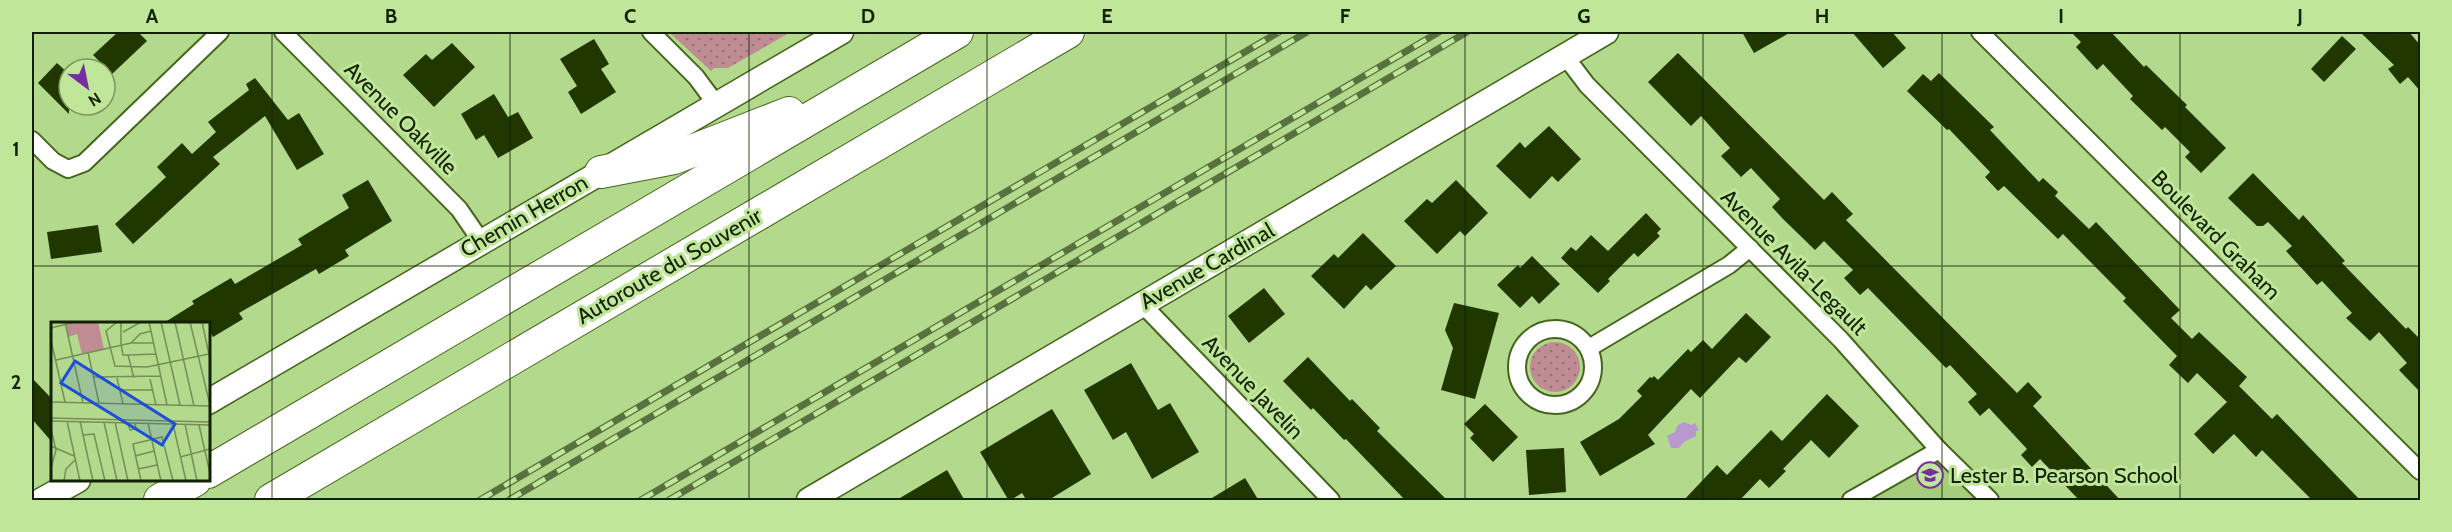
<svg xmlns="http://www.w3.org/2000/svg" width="2452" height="532" font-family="Cabin,sans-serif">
  <defs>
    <pattern id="green-dots" width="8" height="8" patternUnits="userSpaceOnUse" patternTransform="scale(1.5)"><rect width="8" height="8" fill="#bf8c93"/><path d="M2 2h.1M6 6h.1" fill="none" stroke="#9a7276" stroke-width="1.8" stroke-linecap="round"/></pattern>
  </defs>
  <rect width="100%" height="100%" fill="#b3d98d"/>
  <path fill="#a5cd7b" d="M1939 450 1990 500H1852Z"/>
  <g fill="url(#green-dots)">
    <path d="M669 32H791L728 68H714L711 71Z"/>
    <circle cx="1555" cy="367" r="25"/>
  </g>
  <path fill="#b799cf" d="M1684 422 1691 425 1695 423 1699 430 1696 431V436L1684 442 1679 448H1671L1667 436 1675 432 1678 425Z"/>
  <g fill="#203700">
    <path d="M118 32H138L147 41 112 74 93 55Z"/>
    <path d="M1742 32H1791L1754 53Z"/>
    <path d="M1852 32H1892L1906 48 1883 68Z"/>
    <path d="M2071 32H2111L2144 67 2146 65 2187 105 2185 107 2226 148 2201 173 2185 157 2190 152 2165 127 2162 130 2130 99 2133 96 2103 64 2097 70 2076 47 2081 42Z"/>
    <path d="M2360 32H2409L2421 46V92L2408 77 2400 84 2388 69 2394 65Z"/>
    <path d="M2342 36 2356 49 2324 82 2311 69Z"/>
    <path d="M594 39 609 64 601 69 616 92 581 114 568 92 577 86 560 59Z"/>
    <path d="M452 43 475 67 434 107 403 75 426 54 432 60Z"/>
    <path d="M1678 53 1824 200 1832 192 1853 214 1846 220 2017 393 2028 382 2042 397 2033 406 2121 501H2080L2040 459 2032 467 2021 455 2027 449 1989 408 1980 416 1968 402 1977 394 1950 365 1946 368 1868 288 1860 295 1844 278 1853 270 1824 241 1815 250 1783 219 1772 207 1780 199 1751 168 1741 177 1721 156 1730 148 1701 116 1691 126 1648 82Z"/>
    <path d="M57 63 69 74V114L38 83Z"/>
    <path d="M1939 73 1994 127 1990 130 2039 182 2043 178 2058 192 2055 196 2089 229 2096 222 2180 310 2171 318 2192 339 2199 332 2247 377 2239 386 2272 419 2277 414 2361 501H2313L2262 450 2256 457 2234 434 2213 454 2194 434 2227 402 2197 373 2188 383 2169 365 2177 356 2123 301 2126 298 2063 234 2058 239 2004 186 1998 191 1985 177 1990 172 1949 129 1947 130 1907 91 1923 74 1931 81Z"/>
    <path d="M255 78 288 120 299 113 324 154 297 170 265 116 213 157 220 164 133 244 115 224 166 177 157 167 182 143 192 154 216 132 208 122 249 90 246 84Z"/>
    <path d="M494 94 508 117 518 112 533 138 498 158 484 135 476 140 461 114Z"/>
    <path d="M1549 126 1581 159 1558 182 1552 176 1530 199 1496 166 1520 142 1525 148Z"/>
    <path d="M2253 173 2299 220 2303 215 2345 261 2342 263 2406 329 2408 327 2421 340V393L2399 370 2407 363 2379 332 2370 341 2346 318 2352 313 2322 281 2317 285 2286 251 2292 246 2268 222 2263 226H2257L2228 198Z"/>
    <path d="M368 180 392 221 345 250 349 256 319 274 316 269 239 313 243 319 213 337 208 329V324H162L194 304 192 301 231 278 235 284 302 245 298 239 349 208 342 195Z"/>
    <path d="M1456 180 1488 213 1465 236 1460 231 1437 254 1404 221 1427 199 1432 203Z"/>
    <path d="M1646 213 1661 229 1657 233 1660 236 1638 257 1634 253 1608 279 1610 281 1598 293 1561 258 1571 247 1576 251 1591 235 1608 251Z"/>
    <path d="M98 225 102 252 51 259 47 232Z"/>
    <path d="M1363 233 1396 266 1371 290 1366 285 1344 309 1311 276 1334 254 1338 258Z"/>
    <path d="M1532 256 1560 284 1539 304 1532 296 1520 308 1497 285 1518 265 1520 268Z"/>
    <path d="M1264 288 1285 314 1249 343 1228 316Z"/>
    <path d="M1454 303 1499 313 1475 399 1441 390 1453 348 1445 330Z"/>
    <path d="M1746 313 1771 337 1746 363 1739 357 1700 398 1691 389 1648 435 1655 444 1600 476 1580 442 1619 419 1642 396 1637 391 1650 377 1652 378 1654 376 1658 380 1688 349 1691 352 1703 340 1712 349Z"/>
    <path d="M1308 357 1350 401 1352 399 1380 428 1377 431 1448 501H1406L1346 439 1344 440 1313 408 1311 410 1283 381Z"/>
    <path d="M1131 363 1158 410 1170 403 1199 452 1152 479 1126 432 1113 440 1084 390Z"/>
    <path d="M32 378 52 399V442L32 419Z"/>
    <path d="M1827 394 1859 426 1829 458 1811 440 1783 469 1786 471 1769 488 1760 479 1739 501H1683L1717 465 1727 475 1771 430 1782 441Z"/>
    <path d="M1485 404 1518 437 1493 462 1470 438 1474 434 1464 424Z"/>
    <path d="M1052 409 1091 474 1047 501H1027L1022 493 1009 501 980 452Z"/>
    <path d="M1564 448 1566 492 1529 495 1526 450Z"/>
    <path d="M947 470 965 501H895Z"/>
    <path d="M1245 478 1259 501H1207Z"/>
  </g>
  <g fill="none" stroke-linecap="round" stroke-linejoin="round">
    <g stroke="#46661c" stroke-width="20">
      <g id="minor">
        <path d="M283 32 459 209 481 241"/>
        <path d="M651 32 696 77 716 104"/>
        <path d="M1980 32 2420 471"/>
        <path d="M1565 56 1587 85 1841 340 1939 450 1990 500"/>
        <path d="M32 140 53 161 68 169 84 163 220 32"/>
        <path d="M1142 304 1331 500"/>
        <circle cx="1555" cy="367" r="38"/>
        <path d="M1589 348 1729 265 1750 248"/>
        <path d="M1851 500 1939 450"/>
      </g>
    </g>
    <g stroke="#46661c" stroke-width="27">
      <g id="secondary">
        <path d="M208 402 841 32"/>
        <path d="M42 500 78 480"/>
        <path d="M809 500 1606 32"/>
      </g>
    </g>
    <g stroke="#46661c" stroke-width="34">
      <g id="motorway">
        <path d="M601 172 674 158 789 113"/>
        <path d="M208 472 957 32"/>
        <path d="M160 500 195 480"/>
        <path d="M271 500 1068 32"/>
      </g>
    </g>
    <use href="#minor" stroke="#fff" stroke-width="16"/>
    <use href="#secondary" stroke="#fff" stroke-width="24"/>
    <use href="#motorway" stroke="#fff" stroke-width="32"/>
    <g stroke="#58713f" stroke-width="7">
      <g id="rail">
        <path d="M480 500 1279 32"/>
        <path d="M509 500 1307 32"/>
        <path d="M641 500 1439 32"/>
        <path d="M669 500 1467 32"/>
      </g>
    </g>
    <use href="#rail" stroke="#c0e69a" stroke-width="4.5" stroke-dasharray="14" stroke-linecap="butt"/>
  </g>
  <path fill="none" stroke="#132103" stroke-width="1.5" stroke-opacity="0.55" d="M272 32V500M510 32V500M749 32V500M987 32V500M1226 32V500M1465 32V500M1703 32V500M1942 32V500M2180 32V500M32 266H2420"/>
  <defs>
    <g id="school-ring" transform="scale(1.35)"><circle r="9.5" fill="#c0e69a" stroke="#762da0" stroke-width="1.5"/><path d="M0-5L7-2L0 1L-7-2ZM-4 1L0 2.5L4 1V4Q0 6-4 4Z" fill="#762da0"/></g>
  </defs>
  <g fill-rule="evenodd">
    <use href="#school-ring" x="1930" y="475"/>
  </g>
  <g text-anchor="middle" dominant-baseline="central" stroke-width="6" stroke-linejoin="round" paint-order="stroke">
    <g font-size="22" fill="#132103" stroke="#c0e69a">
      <text transform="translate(401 118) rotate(45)">Avenue Oakville</text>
      <text transform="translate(524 216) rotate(-30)">Chemin Herron</text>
      <text transform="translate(2216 235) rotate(45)">Boulevard Graham</text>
      <text transform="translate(1794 262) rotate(45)">Avenue Avila-Legault</text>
      <text transform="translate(669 266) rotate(-30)">Autoroute du Souvenir</text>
      <text transform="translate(1207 266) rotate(-30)">Avenue Cardinal</text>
      <text transform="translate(1253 387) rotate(46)">Avenue Javelin</text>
    </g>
    <g font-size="22" fill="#132103" stroke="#c0e69a" text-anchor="start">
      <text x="1950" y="475">Lester B. Pearson School</text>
    </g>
  </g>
  <g transform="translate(51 322)">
    <rect width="159" height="159" fill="#b3d98d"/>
    <path d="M24 0H47L53 27 31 32 26 12 17 15 15 3Z" fill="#bf8c93"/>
    <path fill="none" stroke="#738f56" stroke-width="1.5" d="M14 0 32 81M66 0 55 9 64 44 96 45 158 32M70 0V22L72 33H77L83 56M98 0 116 83M110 0 129 83M124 0 143 84M139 0 159 83M151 0 159 37M0 6 24 0M72 10 90 0M0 18 14 80M80 21 89 12 100 9M37 30 48 81M77 33 105 32M5 38 80 21H103M43 55 110 54M66 56 72 82M99 57 105 83M69 68H102M0 80 159 84M0 96 159 100M0 99 159 103M16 99 29 159M29 99 42 159M53 100 66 159M64 100 77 159M77 101 79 108 85 107 84 101M97 101 110 159M122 102 135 159M134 102 146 159M148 103 159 151M0 107 5 128 0 146M32 113 43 112 54 159M0 124 23 134M84 134 103 129M129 135 159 127M87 147 106 143M13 159 15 147 24 138M90 159 82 122 111 115 122 159"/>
    <path fill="#1d4ed8" fill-opacity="0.15" stroke="#1d4ed8" stroke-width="3" d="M24 39 124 102 111 123 10 61Z"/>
    <rect width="159" height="159" fill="none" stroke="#132103" stroke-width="3"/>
  </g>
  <rect width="2452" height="532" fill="none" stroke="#c0e69a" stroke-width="66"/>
  <g transform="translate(87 87) rotate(148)"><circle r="28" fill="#c0e69a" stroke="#7b975e" stroke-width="1.5"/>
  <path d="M0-4.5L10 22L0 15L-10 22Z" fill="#762da0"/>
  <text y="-9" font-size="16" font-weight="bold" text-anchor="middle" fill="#132103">N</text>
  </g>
  <rect x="33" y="33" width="2386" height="466" fill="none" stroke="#132103" stroke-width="2"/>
  <g font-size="20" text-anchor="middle" font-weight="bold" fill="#132103">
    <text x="152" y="23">A</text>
    <text x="391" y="23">B</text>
    <text x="630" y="23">C</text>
    <text x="868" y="23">D</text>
    <text x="1107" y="23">E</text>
    <text x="1345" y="23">F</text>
    <text x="1584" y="23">G</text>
    <text x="1822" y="23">H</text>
    <text x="2061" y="23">I</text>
    <text x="2300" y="23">J</text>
    <text x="16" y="156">1</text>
    <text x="16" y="389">2</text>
  </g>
</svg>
